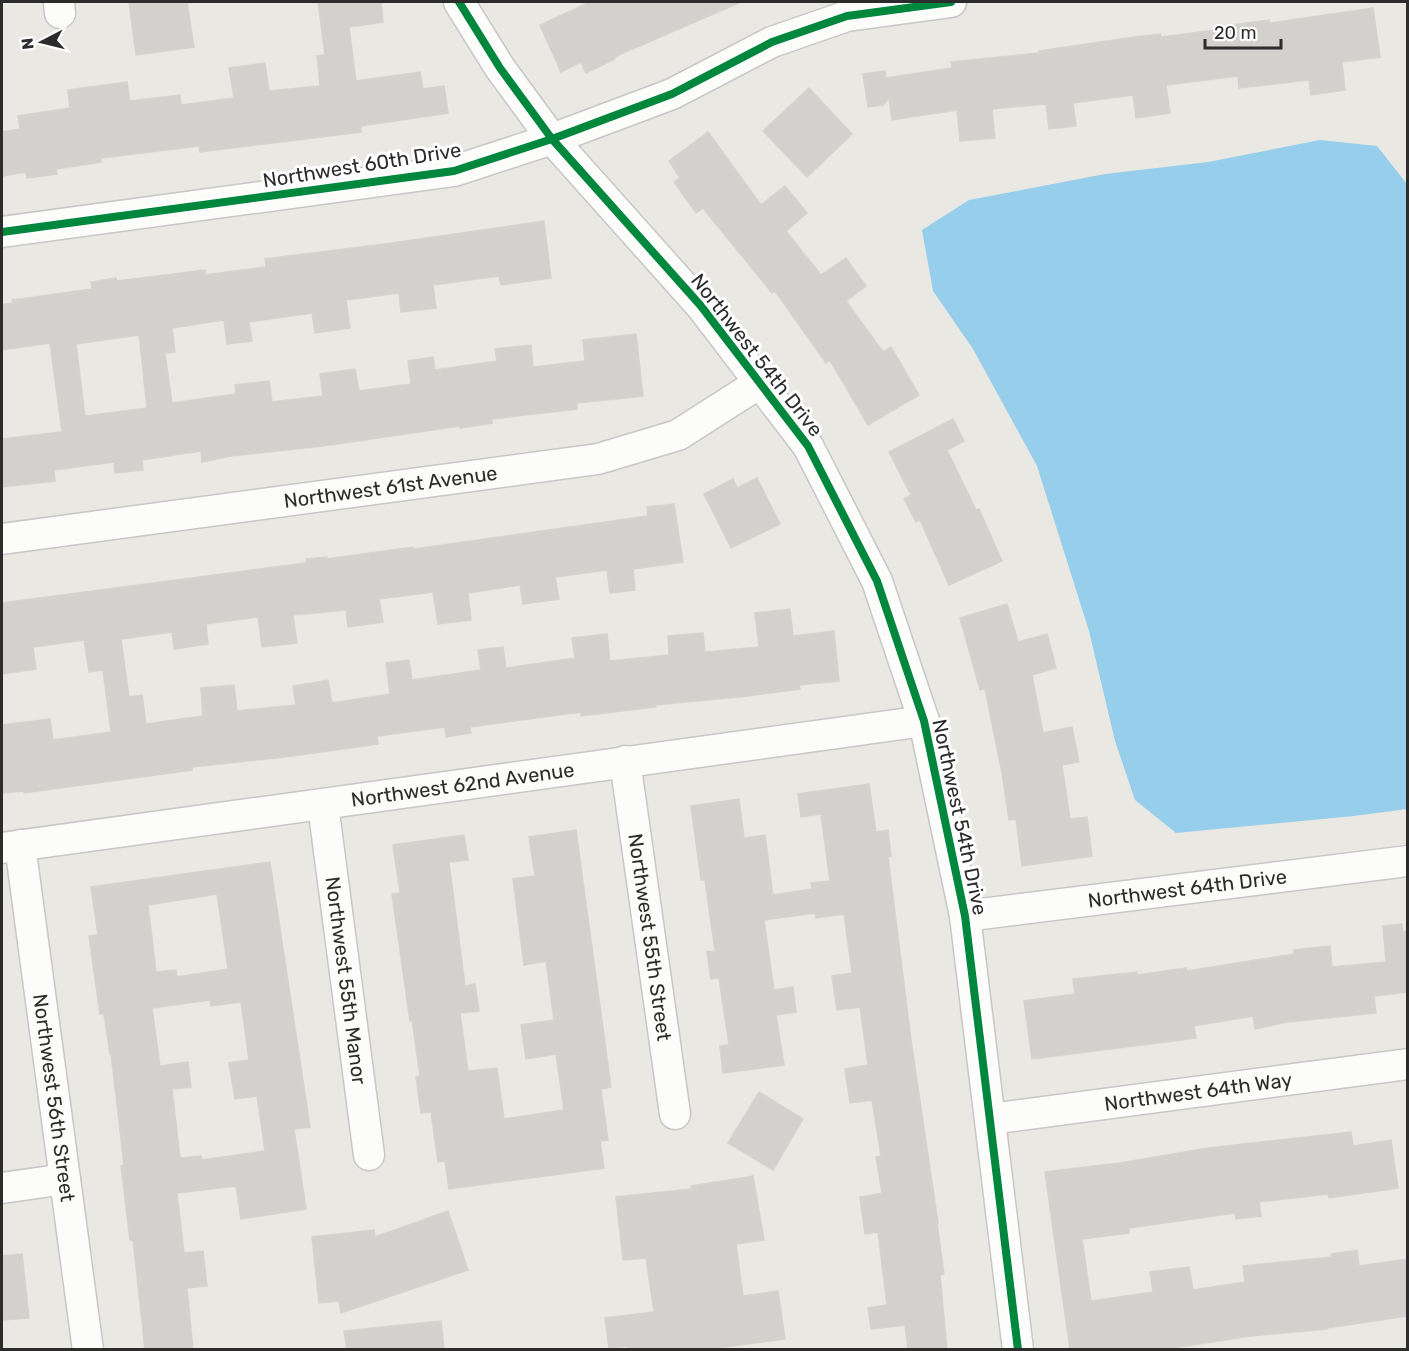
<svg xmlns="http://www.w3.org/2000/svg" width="1409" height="1351" font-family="Rubik,sans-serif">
  <rect width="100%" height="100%" fill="#eae8e2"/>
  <path fill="#97ceeb" d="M1320 140 1377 146 1407 184V809L1354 816 1176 833 1135 800 1115 741 1089 631 1037 466 973 349 933 291 922 230 969 200 1105 174 1208 162Z"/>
  <g fill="#d3d1cd" stroke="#d5d3ce" stroke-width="1.5" fill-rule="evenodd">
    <path d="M129 2H187L194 47 136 55Z"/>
    <path d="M318 2H381L383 22 349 27 356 81 420 72 423 89 444 86 448 113 361 126V132L200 152 199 146 101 158V162L56 169 57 174 27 178 26 172 2 176V132L20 129 18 116 70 108 68 90 127 82 130 101 180 95 181 105 234 98 229 68 265 63 269 91 320 86 317 56 325 55Z"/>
    <path d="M590 2H741L614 57 615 59 586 73 581 62 561 72 540 25Z"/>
    <path d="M1373 8 1380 57 1342 62 1345 90 1311 95 1309 80 1239 88 1238 76 1166 85 1170 113 1136 118 1133 95 1073 103 1076 126 1049 129 1046 104 992 109 995 138 960 141 957 110 892 120 889 98 883 105 868 107 863 74 885 71 886 78 952 68 951 62 1039 53V51L1135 37 1160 34 1161 37 1232 28V25L1269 20 1270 23Z"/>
    <path d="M809 88 852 134 807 177 763 131Z"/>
    <path d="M708 132 761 205 785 186 807 213 786 231 821 275 846 258 866 286 846 301 883 352 891 347 919 395 868 425 830 360 826 363 775 291 772 293 703 208 696 213 674 182 680 178 669 161Z"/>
    <path d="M544 221 551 278 501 285 499 276 433 285 436 308 401 312 399 293 346 300 350 328 315 333 312 313 249 322 252 341 227 344 224 320 172 328 175 352 165 353 172 403 236 394 235 385 269 381 272 402 323 396 320 374 355 369 359 391 411 384 408 361 433 357 435 370 497 361 495 349 531 345 533 367 585 361 583 340 636 334 643 396 577 403V409L492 419V423L460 428V426L323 446 230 456 202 462 201 451 142 460 143 470 115 473 114 462 54 470 55 481 2 487V439L62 432 50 343 2 350V305L13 303 12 300 92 289 91 282 116 278 117 281 205 270V275L266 267 265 259 392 243ZM139 335 147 408 85 416 76 344Z"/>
    <path d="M953 419 964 441 947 450 976 510 979 509 1002 561 949 585 920 520 916 522 904 499 911 495 889 452Z"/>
    <path d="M757 478 780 524 731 548 704 494 733 479 737 488Z"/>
    <path d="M674 504 683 562 633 569 635 590 610 593 607 570 555 577 559 599 523 604 520 585 468 593 471 620 438 624 433 592 379 599 383 622 348 627 346 610 293 615 297 643 262 647 258 617 206 624 208 644 174 649 172 632 121 639 129 697 142 695 146 724 203 716 201 688 234 685 237 711 296 705 293 686 328 680 332 703 390 694 386 663 409 660 412 680 481 670 478 650 503 647 506 668 575 658 572 638 607 634 610 661 669 655 668 636 703 633 705 652 759 647 755 613 790 609 793 636 834 631 839 681 799 685 800 689 748 696 655 705 656 707 581 716V712L470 727 471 733 446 737 445 727 377 736 378 744 285 757 192 767V770L24 793V791L2 793V725L50 719 53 740 111 732 103 670 89 672 84 640 33 647 36 669 2 674V603L306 563V559L327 557V559L413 547 414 549 648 516 647 507Z"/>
    <path d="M1007 604 1018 642 1047 634 1056 668 1032 675 1043 733 1072 727 1079 762 1062 765 1070 819 1087 817 1092 856 1022 866 1016 819 1009 820 1002 773 985 689 980 690 960 618Z"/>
    <path d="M869 784 876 832 888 830 891 856 888 857 911 1040 938 1223H937L944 1274 940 1275 947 1350H908L905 1325 871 1329 868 1308 887 1305 878 1232 865 1234 860 1197 882 1193 876 1157 881 1156 872 1100 850 1103 845 1069 868 1065 860 1007 837 1010 832 976 852 973 844 914 816 918 815 913 764 920 774 990 793 987 796 1012 776 1015 784 1065 723 1073 720 1046 729 1045 719 978 711 979 707 952 715 951 705 880H701L691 806 739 799 744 838 765 835 773 895 812 889 811 883 830 881 821 814 801 817 798 794Z"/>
    <path d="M576 830 611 1087 601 1089 608 1140 600 1141 604 1168 449 1189 445 1161 438 1162 431 1112 421 1113 416 1077 420 1076 412 1020 410 1021 392 894 400 893 393 845 464 835 468 860 449 862 465 986 475 984 479 1011 460 1013 468 1071 497 1068 504 1119 564 1110 556 1054 526 1059 521 1025 554 1020 546 961 524 965 513 879 535 876 529 837Z"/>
    <path d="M270 862 310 1127 294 1129 306 1209 241 1219 236 1186 177 1193 184 1253 203 1251 207 1286 187 1288 193 1350H145L133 1240H130L121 1166 124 1165 111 1053 110 1054 104 1014H100L89 936 98 935 91 887ZM217 894 228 969 177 977 176 970 156 972 148 905ZM210 1000 211 1006 241 1002 249 1060 229 1063 235 1099 257 1096 265 1151 202 1160 201 1156 180 1158 172 1089 191 1087 188 1062 160 1066 152 1008Z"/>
    <path d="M1402 924 1403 932 1407 931V992L1374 996 1376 1013 1287 1022 1255 1029 1253 1016 1194 1026 1196 1038 1032 1059 1024 1001 1075 994 1073 979 1137 972V975L1186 968 1187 971 1294 954V950L1330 946 1332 967 1386 962 1383 926Z"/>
    <path d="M759 1092 803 1119 773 1170 728 1143Z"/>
    <path d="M1351 1132 1353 1146 1391 1140 1398 1188 1329 1198 1328 1194 1259 1202 1261 1216 1236 1219 1235 1213 1129 1228V1233L1082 1239 1091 1301 1153 1292 1150 1272 1189 1267 1193 1290 1245 1282 1243 1266 1332 1257 1331 1254 1357 1250 1359 1266 1407 1259V1316L1327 1328V1329L1251 1336 1159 1350H1070L1045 1172 1120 1163 1208 1148Z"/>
    <path d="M753 1176 764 1240 736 1244 743 1296 778 1291 785 1339 702 1350H628L627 1346 609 1348 605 1318 654 1312 646 1258 623 1260 616 1197 692 1189 691 1186Z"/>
    <path d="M448 1211 468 1270 341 1313 339 1301 319 1303 312 1237 374 1230 375 1237Z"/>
    <path d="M22 1254 29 1318 2 1320V1256Z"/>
    <path d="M441 1321 444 1350H347L344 1331Z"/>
  </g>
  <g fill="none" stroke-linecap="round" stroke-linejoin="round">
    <g stroke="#c8c7c7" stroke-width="33">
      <g id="minor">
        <path d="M59 2 60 13"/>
        <path d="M459 2 500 68 552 139 701 306 808 446 877 581 924 721 965 916 1018 1350"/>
        <path d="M2 232 454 171 552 139 672 94 772 42 847 16 951 2"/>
        <path id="s1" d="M2 539 598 459 678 435 761 382"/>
        <path id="s2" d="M625 761 675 1114"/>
        <path id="s3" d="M323 805 369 1155"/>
        <path id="s4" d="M20 845 88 1350"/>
        <path id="s5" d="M2 848 924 721"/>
        <path id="s6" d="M965 916 1408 861"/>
        <path id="s7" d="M990 1119 1408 1064"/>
        <path d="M2 1188 65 1179"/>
      </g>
    </g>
    <use href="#minor" stroke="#fcfcfb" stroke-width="30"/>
    <g stroke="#fff" stroke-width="11">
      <g id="cycleway">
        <path d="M459 2 500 68 552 139 701 306 808 446 877 581 924 721 965 916 1018 1350"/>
        <path d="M2 232 454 171 552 139 672 94 772 42 847 16 951 2"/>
      </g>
    </g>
    <use href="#cycleway" stroke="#00873e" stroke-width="8"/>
  </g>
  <g text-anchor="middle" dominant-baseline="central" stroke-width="6" stroke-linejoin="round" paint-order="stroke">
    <g font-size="20" fill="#2c2c2c" stroke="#fff">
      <text transform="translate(362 165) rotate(-9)">Northwest 60th Drive</text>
      <text transform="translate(757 355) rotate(52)">Northwest 54th Drive</text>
      <text stroke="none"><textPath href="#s1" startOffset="392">Northwest 61st Avenue</textPath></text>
      <text stroke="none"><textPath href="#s5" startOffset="465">Northwest 62nd Avenue</textPath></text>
      <text transform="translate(960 817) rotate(78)">Northwest 54th Drive</text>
      <text stroke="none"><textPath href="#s6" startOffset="224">Northwest 64th Drive</textPath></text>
      <text stroke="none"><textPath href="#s2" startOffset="178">Northwest 55th Street</textPath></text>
      <text stroke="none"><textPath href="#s3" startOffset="177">Northwest 55th Manor</textPath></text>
      <text stroke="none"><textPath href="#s7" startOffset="210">Northwest 64th Way</textPath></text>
      <text stroke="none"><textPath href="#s4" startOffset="255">Northwest 56th Street</textPath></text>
    </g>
  </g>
  <rect width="1409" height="1351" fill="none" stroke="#2c2c2c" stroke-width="6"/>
  <g transform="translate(42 42) rotate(263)" stroke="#ffffff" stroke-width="4.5" paint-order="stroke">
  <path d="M0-4.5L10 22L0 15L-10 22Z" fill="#2c2c2c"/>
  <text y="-9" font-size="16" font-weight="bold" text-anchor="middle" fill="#2c2c2c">N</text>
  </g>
  <path d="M1205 39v9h76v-9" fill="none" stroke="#2c2c2c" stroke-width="3"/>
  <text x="1214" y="39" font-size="18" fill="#2c2c2c" stroke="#ffffff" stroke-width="4.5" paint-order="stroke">20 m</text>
</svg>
